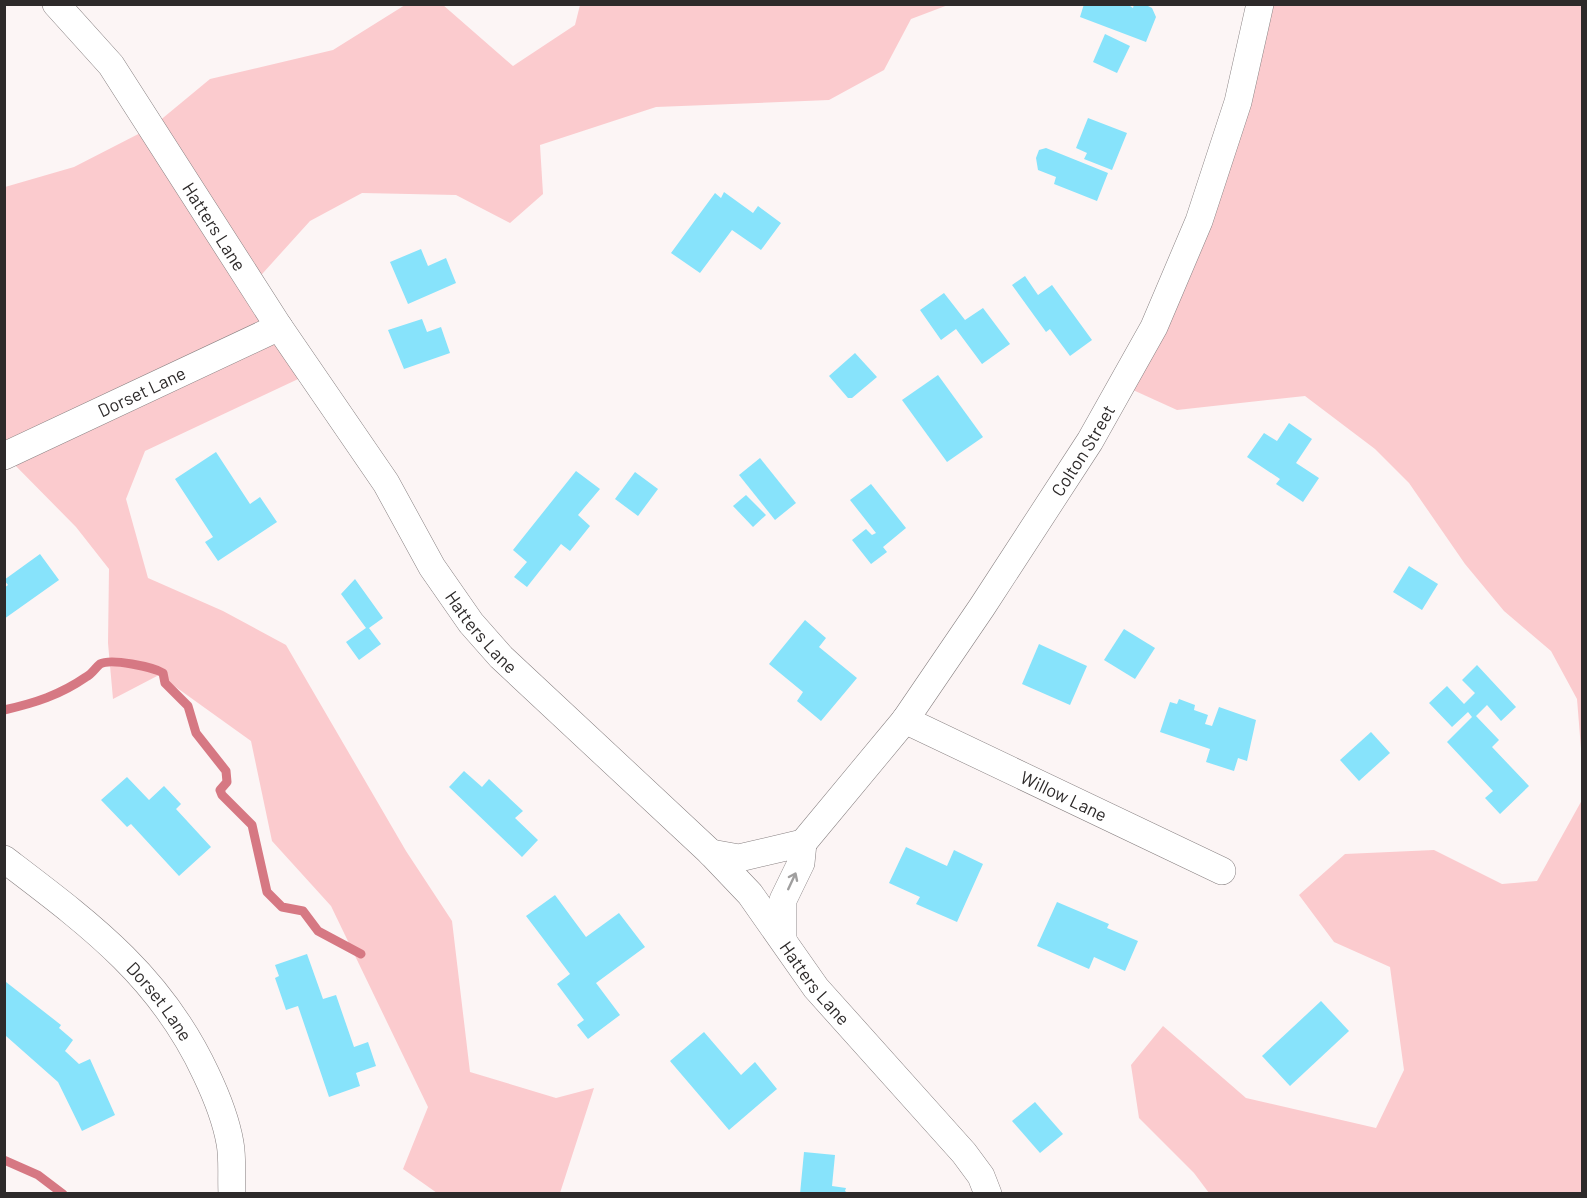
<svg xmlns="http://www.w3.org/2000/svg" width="1587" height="1198" font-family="Barlow,sans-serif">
  <rect width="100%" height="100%" fill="#fcf5f5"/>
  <g fill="#fbcbce">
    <path d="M405 5H443L513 66 575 25 580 5H948L911 19 884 70 829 100 656 107 540 145 543 194 510 223 456 195 362 193 310 221 253 284 311 373 145 451 126 499 148 578 223 611 286 645 406 851 452 921 470 1072 556 1098 594 1088 560 1193H437L403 1169 428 1107 331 906 272 841 251 741 159 675 113 699 108 643 109 569 76 527 5 455V187L74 167 152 127 210 79 333 50Z"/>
    <path d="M1260 5H1582V761L1577 699 1551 651 1504 611 1465 564 1409 483 1375 449 1305 396 1177 410 1122 385 1154 327Z"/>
    <path d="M1582 800V1193H1209L1194 1173 1139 1118 1131 1065 1163 1026 1246 1098 1376 1128 1404 1070 1390 967 1334 942 1299 895 1345 854 1434 850 1502 884 1537 881Z"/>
  </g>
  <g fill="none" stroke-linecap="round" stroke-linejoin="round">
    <g stroke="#d67883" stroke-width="9">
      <path d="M4 710C35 703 60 695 86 677 92 674 95 668 100 664 111 658 153 667 163 673L165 683 188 706 196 733 226 771 227 782 220 790 222 795 252 825 267 892 282 907 303 911 318 931 361 954"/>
      <path d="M4 1160 38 1175 63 1194"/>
    </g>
  </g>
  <g fill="#87e3fb">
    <path d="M1084 4H1127L1133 8 1134 4H1144L1152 8 1156 17 1146 42 1080 17Z"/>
    <path d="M1105 34 1130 46 1117 73 1093 62Z"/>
    <path d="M1088 118 1127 133 1112 170 1084 159 1087 153 1076 148Z"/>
    <path d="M1046 148 1108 173 1097 201 1054 184 1056 177 1038 170 1036 158 1039 150Z"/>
    <path d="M724 192 753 213 758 206 781 223 761 250 732 230 700 273 671 253 715 193 721 198Z"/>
    <path d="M421 249 428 266 446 258 456 283 408 304 390 262Z"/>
    <path d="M1025 276 1038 295 1052 285 1092 340 1070 356 1050 329 1046 332 1012 285Z"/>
    <path d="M944 293 965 320 983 308 1010 344 982 364 956 329 941 340 920 310Z"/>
    <path d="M422 319 427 332 441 327 450 353 404 369 388 330Z"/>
    <path d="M855 353 877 377 852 398H848L829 376Z"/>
    <path d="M938 375 983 437 947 462 902 400Z"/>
    <path d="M1289 423 1312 439 1296 463 1319 478 1303 502 1276 484 1280 479 1247 457 1264 433 1277 441Z"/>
    <path d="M216 452 250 504 260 497 277 522 218 561 205 542 213 537 175 479Z"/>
    <path d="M760 458 796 503 775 520 739 475Z"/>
    <path d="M576 471 600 489 578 515 590 526 570 551 561 544 527 587 514 577 527 562 513 550Z"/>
    <path d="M635 472 658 489 638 516 615 499Z"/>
    <path d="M871 484 906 528 883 547 887 552 871 564 852 540 866 529 872 535 876 533 850 500Z"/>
    <path d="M746 495 766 515 753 527 733 506Z"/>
    <path d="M40 554 59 580 4 619V588L8 585 4 580Z"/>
    <path d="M1409 566 1438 584 1422 610 1393 592Z"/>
    <path d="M355 579 383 618 369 628 381 644 359 660 346 642 366 628 341 594Z"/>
    <path d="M805 620 826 638 819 647 857 678 821 721 797 701 803 692 769 664Z"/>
    <path d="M1124 629 1155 648 1135 679 1104 660Z"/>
    <path d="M1039 644 1087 666 1070 705 1022 684Z"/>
    <path d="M1477 665 1516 707 1501 721 1487 705 1476 716 1499 740 1492 747 1529 786 1500 814 1485 798 1493 791 1447 742 1472 717 1468 712 1452 727 1429 703 1447 686 1464 704 1475 693 1462 680Z"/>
    <path d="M1179 699 1195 705 1194 710 1208 715 1205 724 1212 726 1219 707 1256 720 1247 761 1238 758 1234 771 1206 762 1210 749 1160 732 1170 702 1177 704Z"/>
    <path d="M1371 732 1390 753 1359 781 1340 760Z"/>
    <path d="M464 771 482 787 489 779 523 811 515 818 538 840 522 857 449 787Z"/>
    <path d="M127 777 149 800 164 786 181 804 176 809 211 847 179 876 131 824 127 827 101 800Z"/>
    <path d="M906 847 947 866 954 850 983 864 957 922 916 904 920 897 889 883Z"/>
    <path d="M555 895 586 937 619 913 645 947 596 983 620 1015 588 1039 577 1025 584 1020 557 984 570 974 526 916Z"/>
    <path d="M1057 902 1109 924 1107 928 1138 941 1125 971 1094 957 1089 969 1037 946Z"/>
    <path d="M307 954 323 999 336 995 354 1047 368 1042 376 1066 356 1073 360 1086 329 1097 298 1006 286 1010 275 978 279 976 275 965Z"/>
    <path d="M6 982 61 1025 59 1028 73 1040 65 1051 79 1064 90 1059 115 1115 82 1131 58 1082 6 1036 4 1038Z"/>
    <path d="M1321 1001 1349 1031 1290 1086 1262 1056Z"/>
    <path d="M704 1032 741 1075 755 1062 777 1089 729 1130 670 1061Z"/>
    <path d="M1035 1102 1063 1134 1040 1153 1012 1121Z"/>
    <path d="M804 1152 835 1155 832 1186 846 1188 845 1191 849 1194H800Z"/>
  </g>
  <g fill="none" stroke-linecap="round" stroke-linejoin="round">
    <g stroke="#888182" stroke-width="28">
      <g id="street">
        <path id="s1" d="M56 4 111 65 279 327 386 483 432 567 471 623 501 657 711 853 750 894 816 988 964 1153 981 1176 988 1194"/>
        <path id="s2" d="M4 456 279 327"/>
        <path id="s3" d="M905 720 1222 871"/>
        <path id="s4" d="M803 843 905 720 982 607 1090 441 1154 327 1199 221 1238 102 1260 4"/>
        <path d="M711 853 739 858 803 843 801 863 783 900V937"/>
        <path id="s5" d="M4 859C88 923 160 975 206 1074 216 1095 226 1120 230 1143 233 1159 231 1177 232 1194"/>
      </g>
    </g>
    <use href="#street" stroke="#fff" stroke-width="27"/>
  </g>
  <defs><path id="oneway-shaft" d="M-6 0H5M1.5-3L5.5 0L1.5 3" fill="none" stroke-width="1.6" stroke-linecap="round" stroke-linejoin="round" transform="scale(1.5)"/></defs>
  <use stroke="#a09f9f" href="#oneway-shaft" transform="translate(792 881) rotate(-65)"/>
  <g text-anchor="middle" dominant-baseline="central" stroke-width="5" stroke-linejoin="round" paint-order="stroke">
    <g font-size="18" fill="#2d2a2a" stroke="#fcf5f5">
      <text stroke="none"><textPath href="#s1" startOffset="274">Hatters Lane</textPath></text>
      <text stroke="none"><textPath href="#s2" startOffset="152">Dorset Lane</textPath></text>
      <text stroke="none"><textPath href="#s4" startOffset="483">Colton Street</textPath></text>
      <text stroke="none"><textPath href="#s1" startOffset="760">Hatters Lane</textPath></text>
      <text stroke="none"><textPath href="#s3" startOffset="176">Willow Lane</textPath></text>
      <text stroke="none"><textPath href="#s1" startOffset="1246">Hatters Lane</textPath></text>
      <text stroke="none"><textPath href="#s5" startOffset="212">Dorset Lane</textPath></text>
    </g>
  </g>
  <rect width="1587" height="1198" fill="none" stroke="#2d2a2a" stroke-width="12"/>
</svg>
